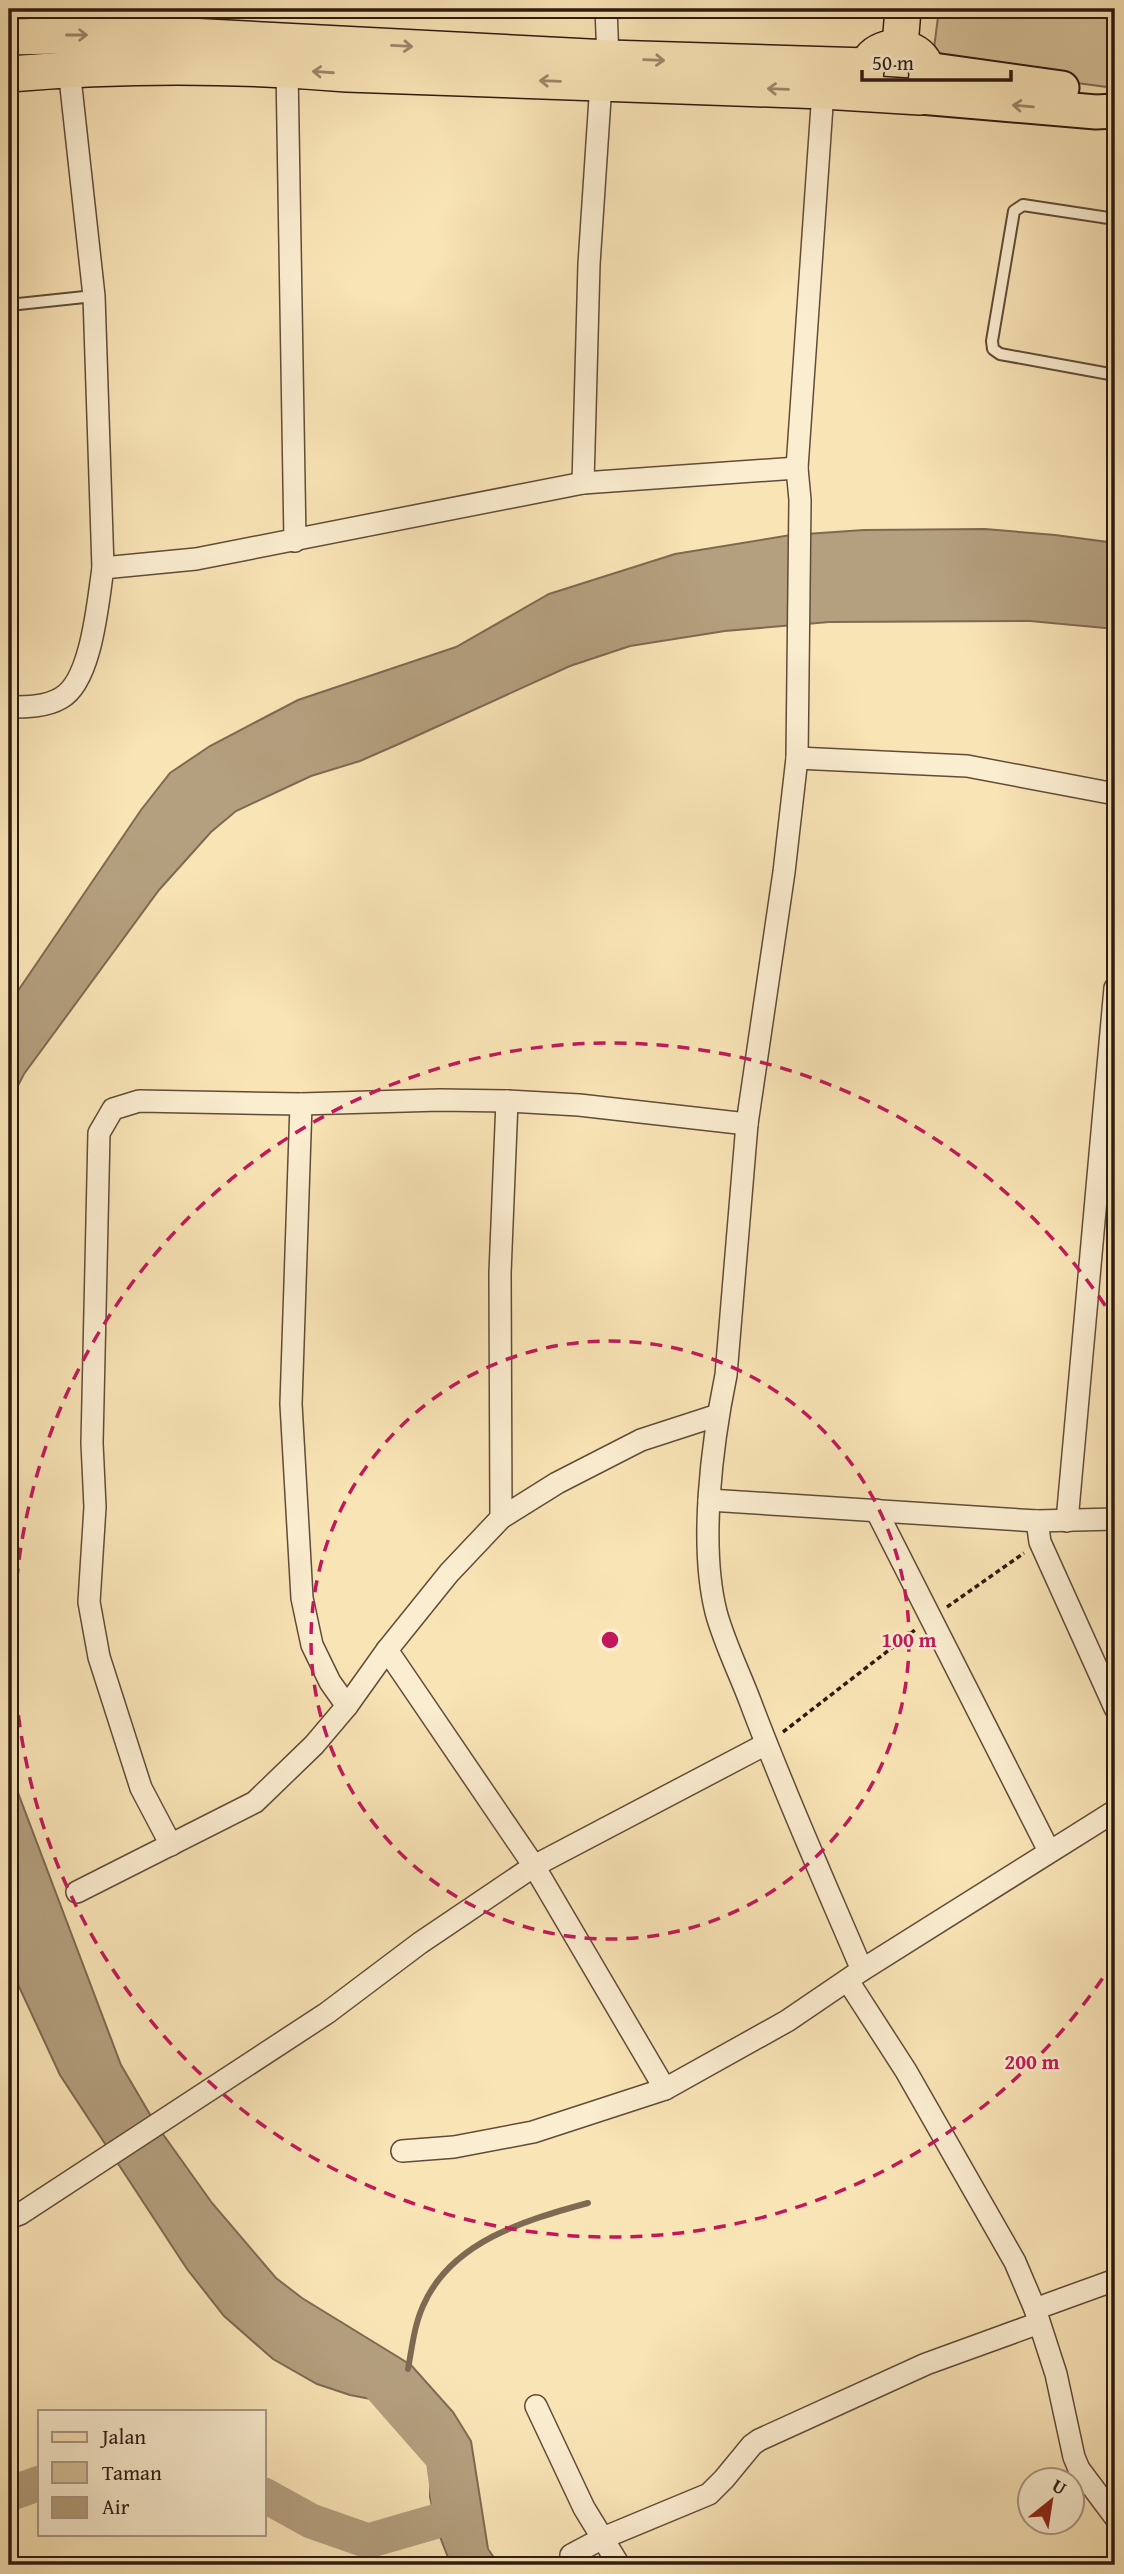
<svg xmlns="http://www.w3.org/2000/svg" width="1124" height="2574" font-family="'Gentium Book Plus',serif">
  <rect width="100%" height="100%" fill="#f9e4b6"/>
  <filter id="stains"><feTurbulence type="fractalNoise" baseFrequency=".00286" numOctaves="4"/><feColorMatrix values="0 0 0 0 .2 0 0 0 0 .09 0 0 0 0 .02 0 0 0 .5 -.17"/></filter>
  <radialGradient id="worn" r=".72"><stop offset=".6" stop-color="#630" stop-opacity="0"/><stop offset="1" stop-color="#630" stop-opacity=".3"/></radialGradient>
  <path fill="#d6c29a" stroke="#826e56" stroke-width="2" d="M939 9H1115V88L932 64Z"/>
  <g fill="#b49f7e" stroke="#7e6a52" stroke-width="2">
    <path d="M985 529 1055 535 1115 543V629L1030 621 829 622 725 631 630 646 570 666 401 743 360 761 311 776 236 811 211 832 159 890 24 1074 9 1103V1004L141 810 170 773 210 746 298 700 456 647 549 594 675 554 791 535 864 530Z"/>
    <path d="M9 1769 121 2065 155 2123 212 2203 276 2278 302 2298 411 2365 453 2412 471 2441 488 2549 499 2565H451L437 2529 430 2497 431 2441 404 2412 381 2401 350 2395 317 2384 273 2359 224 2316 187 2269 60 2075 9 1965Z"/>
  </g>
  <g fill="none" stroke-linecap="round" stroke-linejoin="round">
    <path stroke="#7e6a52" stroke-width="6" d="M408 2369C412 2348 414 2326 423 2306 451 2241 526 2220 588 2203"/>
    <g stroke="#b49f7e" stroke-width="35">
      <path d="M371 2376 443 2458 451 2517 476 2565"/>
      <path d="M9 2494 40 2483"/>
      <path d="M264 2495 311 2521 368 2541 451 2517"/>
    </g>
    <g stroke="#604c3a" stroke-width="14">
      <g id="service">
        <path d="M1115 219 1023 205 1014 211 992 341 993 349 1000 354 1115 375"/>
        <path d="M9 305 94 296"/>
      </g>
    </g>
    <g stroke="#604c3a" stroke-width="24">
      <g id="minor">
        <path d="M606 9 608 58"/>
        <path d="M69 69 94 296 103 568"/>
        <path d="M287 69 295 541"/>
        <path d="M823 91 797 468 800 500 797 758 784 872 747 1124 726 1375C712 1443 699 1544 716 1612 724 1642 739 1672 750 1701 784 1792 824 1881 862 1970"/>
        <path d="M583 483 589 264 601 83"/>
        <path d="M9 707C26 707 46 707 61 698 92 681 98 600 103 568L196 559 583 483 797 468"/>
        <path d="M797 758 967 766 1115 794"/>
        <path d="M301 1104 291 1404 302 1598 312 1645 330 1682 347 1706"/>
        <path d="M709 1500 1037 1521 1115 1519"/>
        <path d="M876 1510 1049 1851"/>
        <path d="M501 1518 500 1273 507 1101"/>
        <path d="M1037 1521 1040 1542 1115 1708"/>
        <path d="M1067 1521 1115 988"/>
        <path d="M387 1650 534 1866 665 2089"/>
        <path d="M171 1845 141 1788 99 1657 89 1602 95 1507 92 1443 99 1133 113 1109 139 1101 301 1104 440 1100 507 1101 579 1105 747 1124"/>
        <path d="M77 1892 255 1802 314 1745 347 1706 387 1650 449 1573 501 1518 557 1483 641 1440 718 1415"/>
        <path d="M848 1981 906 2071 1015 2262 1035 2309 1056 2374 1074 2457 1079 2469 1115 2517"/>
        <path d="M402 2151 454 2147 533 2132 665 2089 787 2021 862 1970 1115 1811"/>
        <path d="M9 2218 20 2214 327 2013 420 1943 534 1866 766 1744"/>
        <path d="M1035 2309 1115 2280"/>
        <path d="M536 2406 584 2508 619 2565"/>
        <path d="M571 2555 603 2538 709 2494 724 2479 752 2445 759 2440 926 2364 1039 2323"/>
      </g>
    </g>
    <g stroke="#2d1a11" stroke-width="37">
      <g id="primary">
        <path d="M926 69 1062 88"/>
        <path d="M920 97 1096 112 1115 111"/>
      </g>
    </g>
    <g stroke="#2d1a11" stroke-width="38">
      <g id="trunk">
        <path d="M9 37 150 34 608 58 867 66"/>
        <path d="M900 46 903 9"/>
        <path d="M9 74C118 65 237 65 347 74L823 91 920 97C955 33 842 31 870 94"/>
      </g>
    </g>
    <g stroke="#2d1a11" stroke-width="3.5" stroke-dasharray="5 3.5" stroke-linecap="butt">
      <path d="M947 1607 1024 1553"/>
      <path d="M783 1732 915 1630"/>
    </g>
    <use href="#service" stroke="#fbedd0" stroke-width="10"/>
    <use href="#minor" stroke="#fbedd0" stroke-width="21"/>
    <use href="#primary" stroke="#f9e4b6" stroke-width="33"/>
    <use href="#trunk" stroke="#f9e4b6" stroke-width="35"/>
  </g>
  <defs><path id="oneway-shaft" d="M-6 0H5M1.5-3L5.5 0L1.5 3" fill="none" stroke-width="1.6" stroke-linecap="round" stroke-linejoin="round" transform="scale(1.75)"/></defs>
  <g stroke="#9d896c">
    <use href="#oneway-shaft" transform="translate(77 35)"/>
    <use href="#oneway-shaft" transform="translate(402 46) rotate(3)"/>
    <use href="#oneway-shaft" transform="translate(654 60) rotate(2)"/>
    <use href="#oneway-shaft" transform="translate(323 72) rotate(-176)"/>
    <use href="#oneway-shaft" transform="translate(550 81) rotate(-178)"/>
    <use href="#oneway-shaft" transform="translate(778 89) rotate(-178)"/>
    <use href="#oneway-shaft" transform="translate(1023 106) rotate(-175)"/>
  </g>
  <g fill="none" stroke="#c2185b" stroke-width="3.5" stroke-dasharray="12 9">
    <circle cx="610" cy="1640" r="299"/>
    <path d="M1114 1961A597 597 0 1 1 1114 1319"/>
  </g>
  <circle cx="610" cy="1640" r="10" fill="#c2185b" stroke="#fbedd0" stroke-width="3.5"/>
  <g font-size="21" text-anchor="middle" font-weight="bold" fill="#c2185b" stroke="#fbedd0" stroke-width="5" stroke-linejoin="round" paint-order="stroke">
    <text x="909" y="1647">100 m</text>
    <text x="1032" y="2069">200 m</text>
  </g>
  <rect width="1124" height="2574" fill="none" stroke="#f9e4b6" stroke-width="35"/>
  <rect x="10" y="10" width="1103" height="2553" fill="none" stroke="#2d1a11" stroke-width="3.5"/>
  <rect x="18" y="18" width="1089" height="2539" fill="none" stroke="#2d1a11" stroke-width="2"/>
  <rect x="38" y="2410" width="228" height="126" fill="#fbedd0" stroke="#a99984" stroke-width="2"/>
  <rect x="52" y="2432" width="35" height="10" fill="#f9e4b6" stroke="#a99984" stroke-width="2"/>
  <text x="102" y="2444" font-size="21" fill="#2d1a11">Jalan</text>
  <rect x="52" y="2462" width="35" height="21" fill="#d6c29a" stroke="#a99984" stroke-width="2"/>
  <text x="102" y="2480" font-size="21" fill="#2d1a11">Taman</text>
  <rect x="52" y="2497" width="35" height="21" fill="#b49f7e" stroke="#a99984" stroke-width="2"/>
  <text x="102" y="2514" font-size="21" fill="#2d1a11">Air</text>
  <g transform="translate(1051 2501) rotate(30)"><circle r="33" fill="#fbedd0" stroke="#a99984" stroke-width="2"/>
  <path d="M0-5L12 26L0 18L-12 26Z" fill="#8f2418"/>
  <text y="-10" font-size="19" font-weight="bold" text-anchor="middle" fill="#2d1a11">U</text>
  </g>
  <path d="M862 70v10h149v-10" fill="none" stroke="#2d1a11" stroke-width="3.5"/>
  <text x="872" y="70" font-size="21" fill="#2d1a11" stroke="#fbedd0" stroke-width="5" paint-order="stroke">50 m</text>
  <rect width="100%" height="100%" filter="url(#stains)"/>
  <rect width="100%" height="100%" fill="url(#worn)"/>
</svg>
